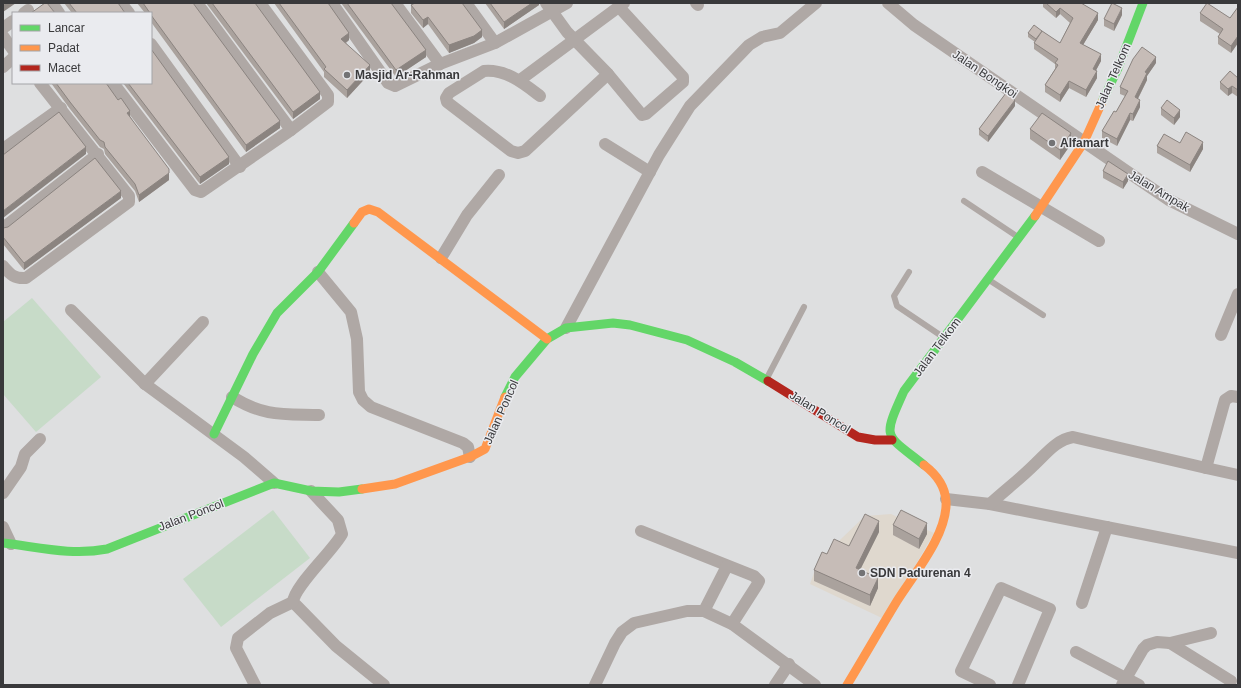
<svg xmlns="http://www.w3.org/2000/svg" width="1241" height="688" font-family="Arial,sans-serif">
  <rect width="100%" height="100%" fill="#dedfe0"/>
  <path fill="#dfd8ce" d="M891 514 934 533 884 619 810 584 818 561 865 516Z"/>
  <g fill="#c7dbc8">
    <path d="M32 298 101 377 36 432 3 394V322Z"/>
    <path d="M273 510 310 558 221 627 183 579Z"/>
  </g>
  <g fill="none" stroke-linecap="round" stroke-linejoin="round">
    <g stroke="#afa8a5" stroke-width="6">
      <path d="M964 201 1018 237"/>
      <path d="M909 272 894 296 897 306 943 337"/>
      <path d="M989 280 1043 315"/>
      <path d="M767 378 804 307"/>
    </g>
    <g stroke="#afa8a5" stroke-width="12">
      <path d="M52 3 59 13"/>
      <path d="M121 3 129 13"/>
      <path d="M197 3 291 130"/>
      <path d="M332 3 388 83 395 86 440 64 495 43 567 3"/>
      <path d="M395 3 440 64"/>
      <path d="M466 3 495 43"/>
      <path d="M546 3 567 32 608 74 642 115 646 114 683 82V77L619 7"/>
      <path d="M696 3 698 5"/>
      <path d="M888 3 914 25 1141 181 1169 200 1238 234"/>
      <path d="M24 13 28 10"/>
      <path d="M3 28 13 21"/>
      <path d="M3 36 13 50"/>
      <path d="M151 44 240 167"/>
      <path d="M3 67 13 58"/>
      <path d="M520 80 624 3"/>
      <path d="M113 83 195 190 201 192 291 130 328 102V95L260 3"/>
      <path d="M540 96C523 83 506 69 484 71L449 93 446 98 447 102 511 151 518 153 525 151 608 74"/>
      <path d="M605 144 650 172"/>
      <path d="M3 149 61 108"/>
      <path d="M982 172 1099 241"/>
      <path d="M3 228 98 154"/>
      <path d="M441 258 467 215 499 175"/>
      <path d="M3 266C10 274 14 279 26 278L129 202V196L40 83"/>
      <path d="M318 272 351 312 357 339 359 392 363 400 371 407 463 443 468 447 470 457"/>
      <path d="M71 310 145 384 244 457 274 483"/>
      <path d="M566 328 659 155 690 106 749 45 762 37 780 33 816 3"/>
      <path d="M1221 335 1238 294"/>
      <path d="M145 384 203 322"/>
      <path d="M232 397C265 417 282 414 319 415"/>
      <path d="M1206 468 1238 475"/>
      <path d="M311 491 338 520 342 534C333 551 294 586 293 602L336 646 384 685"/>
      <path d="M3 493 21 467 25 454 40 439"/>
      <path d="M946 499 990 504 1238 553"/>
      <path d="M990 504C1004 491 1020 479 1034 465 1046 454 1056 440 1073 437L1206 468 1225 400 1231 396 1238 397"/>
      <path d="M3 527 11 544"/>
      <path d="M641 531 754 576 759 581 757 585 732 624"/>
      <path d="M1082 603 1107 527"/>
      <path d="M704 611 727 566"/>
      <path d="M1170 643 1211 633"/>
      <path d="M1076 652 1139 685"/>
      <path d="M255 685 236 648 238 638 270 613 293 602"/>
      <path d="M595 685 615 643 622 632 634 623 687 611H704L732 624 815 685"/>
      <path d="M775 685 789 664"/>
      <path d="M990 685 961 671 1001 588 1050 609 1018 685"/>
      <path d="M1122 685 1143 649 1147 645 1157 642 1170 643 1231 681"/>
    </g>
    <g stroke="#63d668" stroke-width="9">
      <path d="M1102 102 1118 68 1143 3"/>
      <path d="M505 397 515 377 547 339 566 328 613 323 630 325 687 340 735 362 768 381"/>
      <path d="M214 434 253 354 277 313 318 272 354 223"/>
      <path d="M924 465C884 433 882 440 904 391L1035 216"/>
      <path d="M3 543C38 547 72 556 107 549L274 483 311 491 339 492 362 489"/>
    </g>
    <g stroke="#ff974d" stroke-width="9">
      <path d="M1035 216 1084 142 1102 102"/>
      <path d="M354 223 362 212 369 209 378 212 547 339"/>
      <path d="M362 489 395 484 470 457 485 449 505 397"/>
      <path d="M847 685C864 657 880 629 897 601 914 574 948 534 946 501 945 486 936 474 924 465"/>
    </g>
    <path stroke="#b3261e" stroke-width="9" d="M768 381 858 437 875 440H892"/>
  </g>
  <g fill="#aaa29d">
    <path d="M64 3H118L125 13H72Z"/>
    <path d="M137 3H193L280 128 246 152 151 22V13H145Z"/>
    <path d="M206 3H255L320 99 293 119Z"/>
    <path d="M274 3H328L349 40 346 43 370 73 347 98 324 77V72Z"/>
    <path d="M341 3H391L426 57 396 77Z"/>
    <path d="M412 3H462L482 37 474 43 449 53 428 24 423 28 411 13V5L413 4Z"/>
    <path d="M485 3H539V5L504 29Z"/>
    <path d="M1043 3H1081L1098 20 1083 45 1101 61 1096 70 1097 78 1086 97 1069 88 1060 102 1045 92V85L1055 69V64L1034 49V43L1035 42 1028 37V33L1060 43 1070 23 1060 14 1056 18 1043 7Z"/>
    <path d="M1238 7V43L1231 53 1218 44V37L1220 34 1200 21V13L1230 18Z"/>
    <path d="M1122 15 1114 31 1104 26V19Z"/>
    <path d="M1156 63 1147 76V80L1138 99 1140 107 1133 121 1130 120 1117 146 1102 138V131L1116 112 1125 96 1120 94V87Z"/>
    <path d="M1238 78V97L1232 93 1228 96 1220 89V82Z"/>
    <path d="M51 83H106L130 116 169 180 139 202 135 191 105 154 104 149 100 147 70 109Z"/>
    <path d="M123 83H151L229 164 200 184Z"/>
    <path d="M1015 106 988 142 979 135V129Z"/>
    <path d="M1161 108 1180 117 1174 125 1161 115Z"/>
    <path d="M1030 129 1071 144 1060 160 1030 139Z"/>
    <path d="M1157 146 1203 149 1190 172 1157 153Z"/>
    <path d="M1103 171 1128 181 1123 189 1103 178Z"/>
    <path d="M121 198 24 270 3 244V228Z"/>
    <path d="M893 525 927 534 919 549 893 535Z"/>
    <path d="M879 532 860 570 878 588 870 606 814 581V570L827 554 849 546Z"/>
  </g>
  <g fill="#8b8480">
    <path d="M6 3H16L3 12V5Z"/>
    <path d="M532 3H539V5L504 29V22Z"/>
    <path d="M1060 8V14L1056 18V12Z"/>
    <path d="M1122 8V15L1114 31V24Z"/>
    <path d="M1098 13V20L1080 50V43Z"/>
    <path d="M428 17V24L423 28V20Z"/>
    <path d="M482 30V37L474 43 449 53V45Z"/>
    <path d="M349 33V40L341 46V39Z"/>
    <path d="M1238 36V43L1231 53V46Z"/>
    <path d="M426 50V57L396 77V70Z"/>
    <path d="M1101 54V61L1093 76V69Z"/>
    <path d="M1156 57V63L1147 76V80L1135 104V97L1145 72Z"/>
    <path d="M370 65V73L347 98V90Z"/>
    <path d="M1097 71V78L1086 97V90Z"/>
    <path d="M1069 81V88L1060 102V95Z"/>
    <path d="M1232 86V93L1228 96V89Z"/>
    <path d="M320 92V99L293 119V112Z"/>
    <path d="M1015 100V106L988 142V136Z"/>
    <path d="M1140 100V107L1133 121V114Z"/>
    <path d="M1180 110V117L1174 125V118Z"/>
    <path d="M130 111V118L127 113Z"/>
    <path d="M1130 113V120L1117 146V139Z"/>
    <path d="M280 121V128L246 152V145Z"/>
    <path d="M1071 133V144L1060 160V150Z"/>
    <path d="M1203 142V149L1190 172V165Z"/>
    <path d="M86 147V154L3 218V211Z"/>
    <path d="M229 157V164L200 184V177Z"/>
    <path d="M169 173V180L139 202V195Z"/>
    <path d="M1128 174V181L1123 189V182Z"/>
    <path d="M121 191V198L24 270V263Z"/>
    <path d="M879 521V532L856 578V568Z"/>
    <path d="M927 523V534L919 549V539Z"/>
    <path d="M878 578V588L870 606V595Z"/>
  </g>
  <g fill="#c6bcb7" stroke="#8b8480">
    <path d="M45 3H47L55 13H31Z"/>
    <path d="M69 3H118L125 13H77Z"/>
    <path d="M143 3H193L280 121 246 145 151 15V13H150Z"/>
    <path d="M212 3H255L320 92 293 112Z"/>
    <path d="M279 3H328L349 33 341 39 370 65 347 90 324 69 326 67Z"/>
    <path d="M347 3H391L426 50 396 70Z"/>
    <path d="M415 3H462L482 30 474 36 449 45 428 17 423 20 411 5Z"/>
    <path d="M490 3H532L504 22Z"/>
    <path d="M1046 3H1081L1098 13 1080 43 1101 54 1093 69 1097 71 1086 90 1069 81 1060 95 1045 85 1058 65 1055 63 1058 59 1034 43 1042 31 1060 43 1073 18 1060 8 1056 12Z"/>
    <path d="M1112 3 1122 8 1114 24 1104 19Z"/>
    <path d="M1207 3 1230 18 1238 7V36L1231 46 1218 37 1223 29 1200 13Z"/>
    <path d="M1034 25 1042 31 1036 39 1028 33Z"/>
    <path d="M1142 47 1156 57 1145 72 1147 73 1135 97 1140 100 1133 114 1130 113 1117 139 1102 131 1114 111 1116 112 1128 91 1120 87 1133 59Z"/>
    <path d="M151 49 229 157 200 177 128 83H151Z"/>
    <path d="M1230 71 1238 78V90L1232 86 1228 89 1220 82Z"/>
    <path d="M56 83H106L118 100 121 98 130 111 127 113 169 169V173L139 195 135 184 105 147 104 142 100 140 70 102Z"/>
    <path d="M1006 93 1015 100 988 136 979 129Z"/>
    <path d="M1167 100 1180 110 1174 118 1161 108Z"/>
    <path d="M59 112 86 147 3 211V155Z"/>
    <path d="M1042 113 1071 133 1060 150 1030 129Z"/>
    <path d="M1186 132 1203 142 1190 165 1157 146 1164 134 1180 143Z"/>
    <path d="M95 158 121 191 24 263 3 237V228L8 227Z"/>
    <path d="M1108 161 1128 174 1123 182 1103 171Z"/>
    <path d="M901 510 927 523 919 539 893 525Z"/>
    <path d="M865 514 879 521 856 568 878 578 870 595 814 570 822 552 827 554 834 539 849 546Z"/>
  </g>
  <g fill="#737375" stroke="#eaebef" stroke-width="1.5">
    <circle cx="347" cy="75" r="4"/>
    <circle cx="1052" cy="143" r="4"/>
    <circle cx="862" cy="573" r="4"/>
  </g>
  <g text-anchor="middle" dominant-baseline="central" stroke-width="3" stroke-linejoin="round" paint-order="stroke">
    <g font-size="12" fill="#39393b" stroke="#eaebef">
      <text transform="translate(985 74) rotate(34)">Jalan Bongkoi</text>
      <text transform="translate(1113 76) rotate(-66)">Jalan Telkom</text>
      <text transform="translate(1159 191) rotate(31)">Jalan Ampak</text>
      <text transform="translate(937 347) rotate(-53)">Jalan Telkom</text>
      <text transform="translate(501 412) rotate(-66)">Jalan Poncol</text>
      <text transform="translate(820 412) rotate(32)">Jalan Poncol</text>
      <text transform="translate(191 515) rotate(-21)">Jalan Poncol</text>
    </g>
    <g font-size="12" font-weight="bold" fill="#39393b" stroke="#eaebef" text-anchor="start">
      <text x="355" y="75">Masjid Ar-Rahman</text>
      <text x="1060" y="143">Alfamart</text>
      <text x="870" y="573">SDN Padurenan 4</text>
    </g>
  </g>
  <rect width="1241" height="688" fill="none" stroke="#39393b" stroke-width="8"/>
  <rect x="12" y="12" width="140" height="72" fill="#eaebef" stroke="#a3a4a7"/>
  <rect x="20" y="25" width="20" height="6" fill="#63d668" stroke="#a3a4a7"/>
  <text x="48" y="32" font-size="12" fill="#39393b">Lancar</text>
  <rect x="20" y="45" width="20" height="6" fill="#ff974d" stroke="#a3a4a7"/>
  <text x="48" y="52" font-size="12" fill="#39393b">Padat</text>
  <rect x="20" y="65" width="20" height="6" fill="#b3261e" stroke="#a3a4a7"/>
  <text x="48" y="72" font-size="12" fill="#39393b">Macet</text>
</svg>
